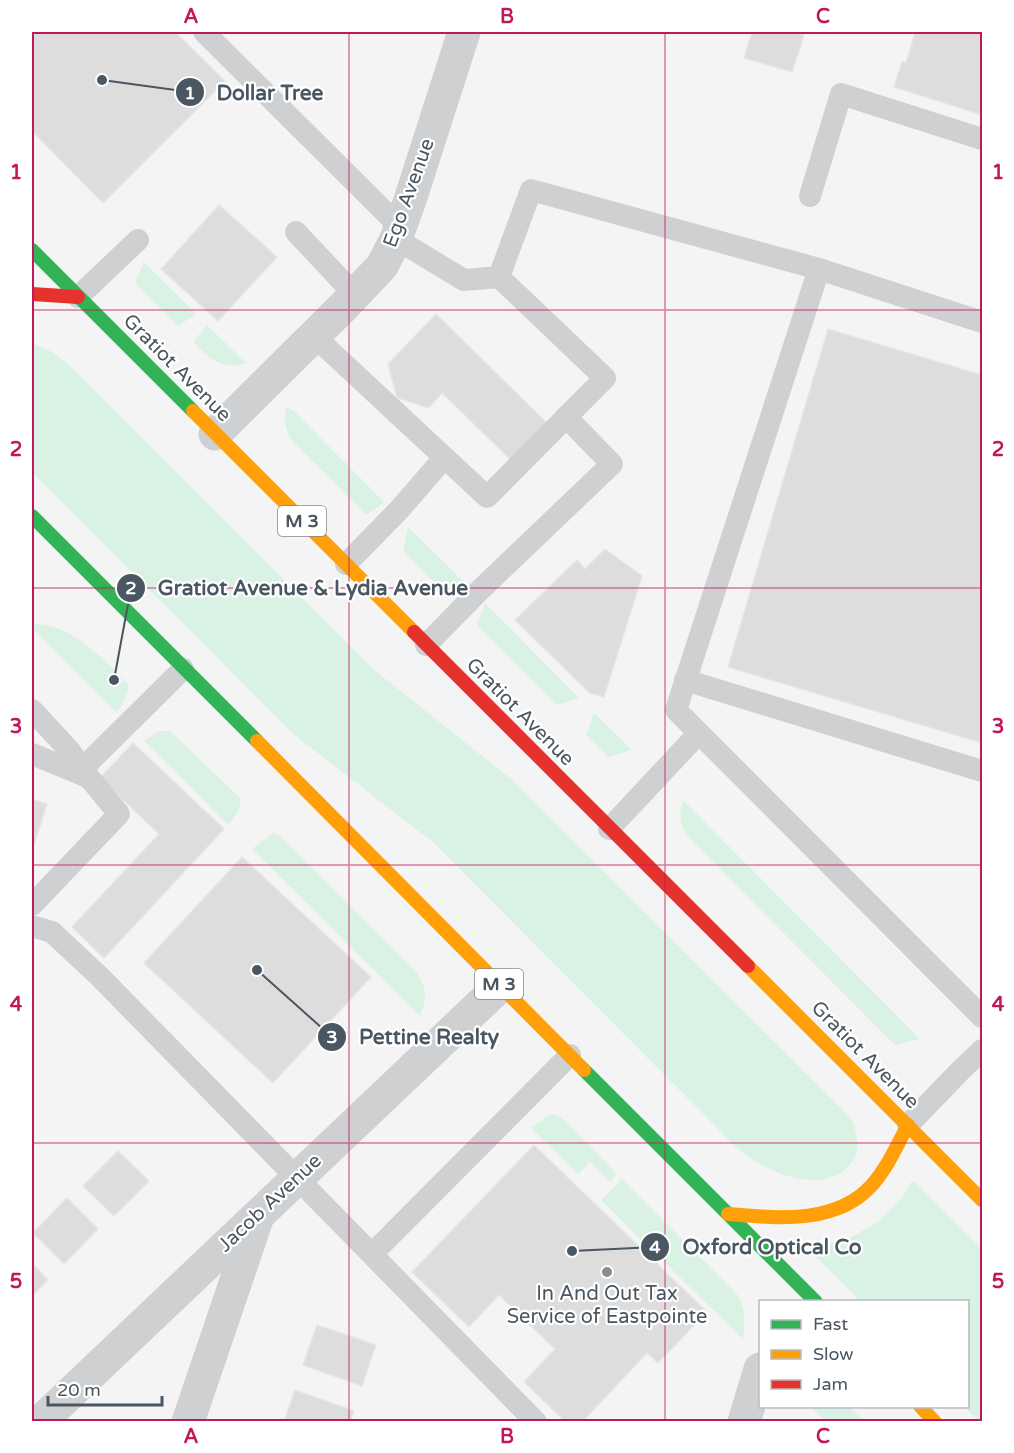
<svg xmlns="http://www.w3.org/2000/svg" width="1014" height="1453" font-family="'Varela Round',sans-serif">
  <rect width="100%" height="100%" fill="#f4f4f4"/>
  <g fill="#d9f2e3">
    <path d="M144 262 196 314 178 326 135 283Z"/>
    <path d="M207 325 246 363C222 371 209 358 193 342Z"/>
    <path d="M32 343 52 352 70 366 373 669 511 779 850 1117C873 1161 838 1188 795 1178 774 1173 755 1163 738 1149L434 843 292 733 32 472Z"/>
    <path d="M287 407 294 411 384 502 367 515 293 442C285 431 283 420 287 407Z"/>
    <path d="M408 527 468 586 444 592 403 551Z"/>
    <path d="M485 603 579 698 557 705 477 625Z"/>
    <path d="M32 624C72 623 103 659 129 685L126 697 117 713 32 628Z"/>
    <path d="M594 713 632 750 608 757 586 735Z"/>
    <path d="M159 731H170L240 798C243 808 234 817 228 825L144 741Z"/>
    <path d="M683 800 920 1039 895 1045 686 835C680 823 678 814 683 800Z"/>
    <path d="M273 833 279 835 417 973C427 988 427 1000 420 1016L252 849Z"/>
    <path d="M554 1114 561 1117 617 1174 610 1182 590 1162 578 1174 531 1128 547 1116Z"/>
    <path d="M622 1179 736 1293C746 1308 745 1322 743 1339L601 1200Z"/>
    <path d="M912 1181 916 1183 982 1249V1421H979L964 1407 968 1406V1302L860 1301 815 1256 814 1250 818 1246 848 1239 878 1222 902 1198Z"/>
    <path d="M811 1407H849L864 1421H826Z"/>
  </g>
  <g fill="#ddddde" stroke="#e5e6e7" stroke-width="1.5">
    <path d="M32 32H175L225 81 103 203 32 131Z"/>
    <path d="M752 32H805L792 72 744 58Z"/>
    <path d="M915 32H982V115L894 87 902 62 906 63Z"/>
    <path d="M219 205 277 257 218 321 161 269Z"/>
    <path d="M436 314 548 424 512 461 442 393 429 408 397 398 388 364Z"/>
    <path d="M828 329 982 375V743L728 667Z"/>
    <path d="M605 549 642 576 604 697 590 693 515 620 577 560 585 569Z"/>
    <path d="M133 743 224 829 104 958 72 927 159 834 100 778Z"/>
    <path d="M32 799 47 804 32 851Z"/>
    <path d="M242 857 371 977 273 1083 144 963Z"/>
    <path d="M534 1145 707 1312 658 1363 647 1353 582 1422H566L524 1382 555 1349 499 1295 469 1327 412 1272Z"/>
    <path d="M118 1151 149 1181 114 1216 83 1186Z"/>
    <path d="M67 1198 98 1229 64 1264 33 1233Z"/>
    <path d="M32 1263 48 1280 32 1296Z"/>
    <path d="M317 1325 376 1345 362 1386 303 1365Z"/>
    <path d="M295 1390 354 1411 350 1422H284Z"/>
  </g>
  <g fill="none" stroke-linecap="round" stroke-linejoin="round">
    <g stroke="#ced0d2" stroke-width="22">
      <path d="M204 32 400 227"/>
      <path d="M810 196 841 94 982 139"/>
      <path d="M296 232 355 295"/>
      <path d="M396 239 464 280 499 277 531 190 819 269 982 322"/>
      <path d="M819 269 676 710 982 1017"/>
      <path d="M78 297 138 240"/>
      <path d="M314 336 487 497 605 378 499 277"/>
      <path d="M346 564 399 510 444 458"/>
      <path d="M426 645 480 590 612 464 566 417"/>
      <path d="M685 680 982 771"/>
      <path d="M32 710 70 751 82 769 119 814 32 905"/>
      <path d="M32 754 88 777"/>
      <path d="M82 769 183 669"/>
      <path d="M609 829 698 734"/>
      <path d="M32 926 52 932 100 977 536 1422"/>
      <path d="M908 1125 960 1071 982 1050"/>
      <path d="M372 1254 570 1055"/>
    </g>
    <g stroke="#ced0d2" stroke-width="33">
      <path d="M215 434 347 303 382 266 396 239 411 197 464 32"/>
      <path d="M40 1422 501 985"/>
      <path d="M188 1422 258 1216"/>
      <path d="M744 1422 760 1369"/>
    </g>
    <g stroke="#30b455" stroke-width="14">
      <path d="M32 250 193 411"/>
      <path d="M32 516 257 741"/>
      <path d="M584 1070 816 1302"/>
    </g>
    <g stroke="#ff9f0a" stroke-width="14">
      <path d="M193 411 414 632"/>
      <path d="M257 741 584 1070"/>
      <path d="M748 966 982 1200"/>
      <path d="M728 1214C777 1218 836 1225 872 1185 888 1167 897 1145 908 1125"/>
      <path d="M920 1406 935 1422"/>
    </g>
    <g stroke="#e5322d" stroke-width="14">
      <path d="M32 294 78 297"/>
      <path d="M414 632 748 966"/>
    </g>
  </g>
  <path fill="none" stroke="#c2185b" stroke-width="1.5" stroke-opacity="0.55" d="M349 32V1422M665 32V1422M32 310H982M32 588H982M32 865H982M32 1143H982"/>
  <circle fill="#868d94" stroke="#fff" stroke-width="2" cx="607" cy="1272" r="6"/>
  <g text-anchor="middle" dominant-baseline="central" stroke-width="4.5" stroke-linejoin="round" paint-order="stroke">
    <g fill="#fff" stroke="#808990" stroke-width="1.5">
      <rect x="278" y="506" width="48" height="30" rx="4.5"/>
      <rect x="475" y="969" width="48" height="30" rx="4.5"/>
    </g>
    <g font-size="18" font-weight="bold" fill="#4a5661">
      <text x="302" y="521">M 3</text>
      <text x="499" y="984">M 3</text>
    </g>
    <g font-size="20" fill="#4a5661" stroke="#fff">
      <text transform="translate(409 193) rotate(-70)">Ego Avenue</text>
      <text transform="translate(177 368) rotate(45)">Gratiot Avenue</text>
      <text transform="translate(520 712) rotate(45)">Gratiot Avenue</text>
      <text transform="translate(865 1055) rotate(45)">Gratiot Avenue</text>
      <text transform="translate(270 1203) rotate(-43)">Jacob Avenue</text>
    </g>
    <g font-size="20" fill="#4a5661" stroke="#fff">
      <text x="607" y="1294">In And Out Tax<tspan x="607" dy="23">Service of Eastpointe</tspan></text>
    </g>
  </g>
  <path fill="none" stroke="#4a5661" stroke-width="2" d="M102 80L190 92M114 680L131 588M257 970L332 1037M572 1251L655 1247"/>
  <g fill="#4a5661" stroke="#fff" stroke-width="2">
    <circle cx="102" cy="80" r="6"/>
    <circle cx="114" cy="680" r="6"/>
    <circle cx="257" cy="970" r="6"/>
    <circle cx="572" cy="1251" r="6"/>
    <circle cx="190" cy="92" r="15"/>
    <circle cx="131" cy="588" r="15"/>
    <circle cx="332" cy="1037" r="15"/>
    <circle cx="655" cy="1247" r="15"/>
  </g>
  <g font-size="18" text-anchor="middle" font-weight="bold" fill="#fff">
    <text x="190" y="99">1</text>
    <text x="131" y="594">2</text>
    <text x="332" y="1043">3</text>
    <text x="655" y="1253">4</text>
  </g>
  <g font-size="21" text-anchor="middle" font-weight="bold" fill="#4a5661" stroke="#fff" stroke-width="4.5" stroke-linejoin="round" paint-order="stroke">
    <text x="270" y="100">Dollar Tree</text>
    <text x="313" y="595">Gratiot Avenue &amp; Lydia Avenue</text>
    <text x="429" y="1044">Pettine Realty</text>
    <text x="772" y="1254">Oxford Optical Co</text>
  </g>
  <rect width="1014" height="1453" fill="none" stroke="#ffffff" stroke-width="66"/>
  <rect x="759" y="1300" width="210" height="108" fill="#ffffff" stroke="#b7bbc0" stroke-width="1.5"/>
  <rect x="771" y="1320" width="30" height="9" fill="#30b455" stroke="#b7bbc0" stroke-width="1.5"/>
  <text x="813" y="1330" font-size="18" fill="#4a5661">Fast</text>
  <rect x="771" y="1350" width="30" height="9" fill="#ff9f0a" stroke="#b7bbc0" stroke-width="1.5"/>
  <text x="813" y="1360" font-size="18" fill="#4a5661">Slow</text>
  <rect x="771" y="1380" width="30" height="9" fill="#e5322d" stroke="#b7bbc0" stroke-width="1.5"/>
  <text x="813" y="1390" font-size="18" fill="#4a5661">Jam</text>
  <path d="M48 1396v9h114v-9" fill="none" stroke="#4a5661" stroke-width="3"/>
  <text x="57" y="1396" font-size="18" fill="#4a5661" stroke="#ffffff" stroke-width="4.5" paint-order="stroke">20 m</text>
  <rect x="33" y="33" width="948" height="1387" fill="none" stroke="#c2185b" stroke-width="2"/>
  <g font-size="20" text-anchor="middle" font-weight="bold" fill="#c2185b">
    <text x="191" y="23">A</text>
    <text x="507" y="23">B</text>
    <text x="823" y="23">C</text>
    <text x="16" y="179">1</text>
    <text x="998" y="179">1</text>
    <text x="16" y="456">2</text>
    <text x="998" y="456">2</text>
    <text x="16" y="733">3</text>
    <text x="998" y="733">3</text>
    <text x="16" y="1011">4</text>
    <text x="998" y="1011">4</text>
    <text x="16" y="1288">5</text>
    <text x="998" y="1288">5</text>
    <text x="191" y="1443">A</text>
    <text x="507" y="1443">B</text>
    <text x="823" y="1443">C</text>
  </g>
</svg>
